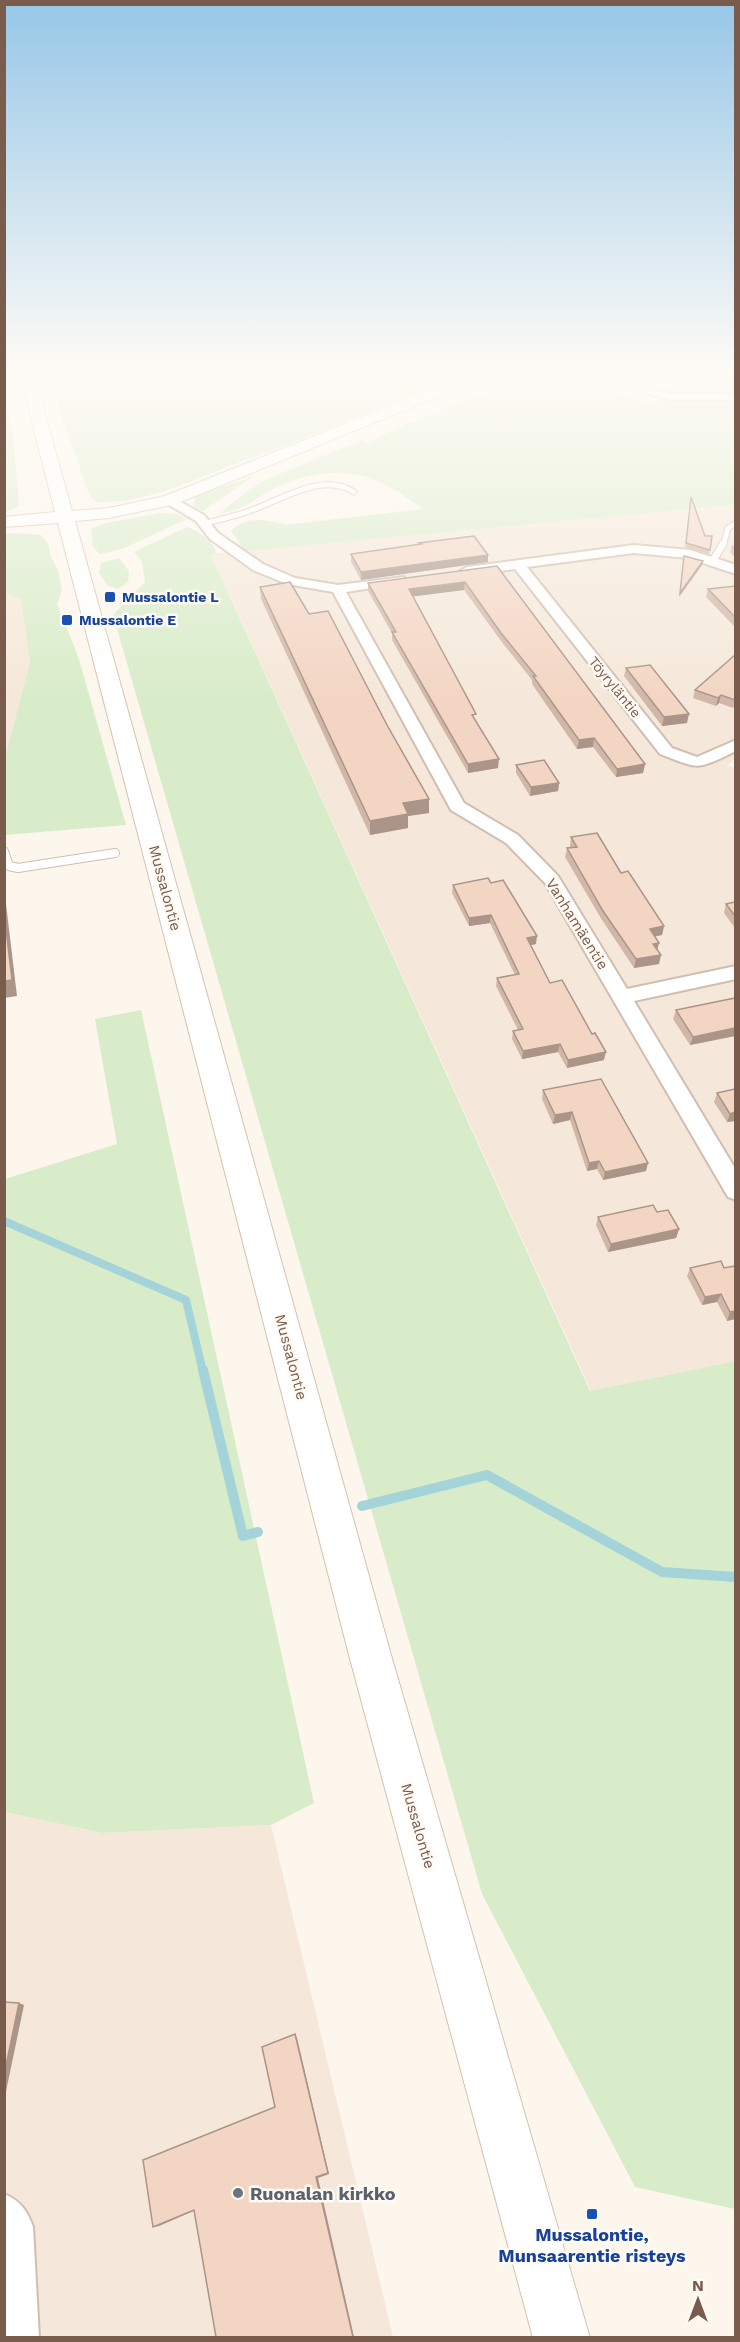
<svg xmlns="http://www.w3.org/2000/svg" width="740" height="2342" font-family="'Work Sans',sans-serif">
  <rect width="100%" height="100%" fill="#fdf6ec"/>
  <g fill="#f5e8da">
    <path d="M735 505 736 758 728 765 736 769 735 1361 591 1391 211 554Z"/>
    <path d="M5 592 21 600 30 662 5 758Z"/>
    <path d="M5 1812 102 1833 271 1825 393 2337 5 2338Z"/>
  </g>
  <g fill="#d8ecc9">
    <path d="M49 375H461C386 405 311 436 235 464 190 481 145 504 96 502L90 496 60 412Z"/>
    <path d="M528 375H567L646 403 690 394 656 375H735V505L245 551 231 531C245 516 267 519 286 525L422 509C372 469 332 462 273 489 262 494 252 503 241 508 234 511 226 512 219 514L250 489 265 480 361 441 367 443 391 431Z"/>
    <path d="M4 398 13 433 19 506 5 512Z"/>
    <path d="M252 477 203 511 194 507 195 496Z"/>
    <path d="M163 513 177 514 187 519 122 549 100 554 93 547 91 529 105 523Z"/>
    <path d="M187 527C202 533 210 538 217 553L211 555 590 1391 735 1361V2209L635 2187 482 1894 113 615 145 582 142 562 134 552Z"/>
    <path d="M14 533 41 535 48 544 51 557 58 570 62 590 57 604 78 656 126 825 5 835V758L30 662 21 600 5 592V534Z"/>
    <path d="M119 558 129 571 128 582 118 589 108 586 99 573 101 563Z"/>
    <path d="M141 1010 314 1803 271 1825 102 1833 5 1812V1179L117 1144 95 1019Z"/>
  </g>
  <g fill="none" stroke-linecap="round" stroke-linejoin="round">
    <path stroke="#a5d3da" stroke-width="8" d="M4 1221 186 1300 203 1372"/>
    <g stroke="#a5d3da" stroke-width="10">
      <path d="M203 1370 243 1536 258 1532"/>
      <path d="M362 1506 487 1475 662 1572 736 1577"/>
    </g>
    <g stroke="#d1beb0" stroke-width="7">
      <g id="lane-far2">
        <path d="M206 523C221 519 237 516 252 510 283 499 322 472 354 492"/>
        <path d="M723 546 728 528 736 523"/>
      </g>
    </g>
    <g stroke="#d1beb0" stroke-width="9">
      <path id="lane-far1" d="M712 562 723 544"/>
    </g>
    <g stroke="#d1beb0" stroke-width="10">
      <path id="lane" d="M4 851 9 866 18 868 115 853"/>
    </g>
    <g stroke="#d1beb0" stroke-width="4">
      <g id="street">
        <path d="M648 387 671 394H736V400H670L644 392 643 390Z"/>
        <path d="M170 496 204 515 218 533 263 564 295 578 338 585 404 577 406 580 404 583 346 592 464 803 518 835 558 876 627 989 736 966V979L634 1001 736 1170V1200L728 1197 545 883 506 843 451 810 333 592 287 584 253 570 210 539 196 521 166 503V497Z"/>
        <path d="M634 545 690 550 736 565V574L688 558 634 553 527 567 672 748 697 757 736 740V751C696 770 701 770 660 754L515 569 467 575 460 571 467 567Z"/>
        <path d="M4 2194C21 2201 27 2211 33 2227L39 2338H4Z"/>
      </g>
    </g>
    <g stroke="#d6c0b0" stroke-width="2">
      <path id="secondary" d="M20 375H34L72 511 109 508 165 496 466 375H485L483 378 176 504 109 518 75 521 391 1655 590 2338H533L349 1655 58 523 4 527V517L55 512Z"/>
    </g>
    <use href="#lane-far2" stroke="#fff" stroke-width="5"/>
    <use href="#lane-far1" stroke="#fff" stroke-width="7"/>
    <use href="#lane" stroke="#fff" stroke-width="8"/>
    <use href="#street" fill="#fff" fill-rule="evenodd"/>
    <use href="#secondary" fill="#fff" fill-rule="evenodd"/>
  </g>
  <g fill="#d1b7a8">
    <path d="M691 497 710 550 709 554 685 547Z"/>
    <path d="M419 543 488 555V562L361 580 351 562V554L419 545Z"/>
    <path d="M732 545H735V558L730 552Z"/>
    <path d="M497 566 645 764 643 773 616 777 593 747 577 749 532 684V680L501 641 464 590 413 596 498 768 468 773 392 640V633L368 591V583Z"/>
    <path d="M735 586V627L706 597 708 589Z"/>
    <path d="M260 587 429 813 408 816V828L370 835 261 599Z"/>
    <path d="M735 655V705L733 708 719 703 716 706 693 698 695 690Z"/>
    <path d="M626 668 687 723 662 726 624 676Z"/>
    <path d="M516 765 559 783 558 791 530 796 516 773Z"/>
    <path d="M571 837 621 873 664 926 662 935 655 936 659 964 634 968 602 920 565 857 567 848H571L570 846Z"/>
    <path d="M453 885 536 944 531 945 550 983 604 1060 567 1068 558 1052 522 1059 512 1039 513 1031 518 1030 496 986 497 978 515 975 490 923 469 926 452 893Z"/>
    <path d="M735 902V928L724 913 726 904Z"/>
    <path d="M676 1010 735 1036 690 1045 673 1019Z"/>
    <path d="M601 1079 646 1171 603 1180 597 1169 587 1171 570 1120 553 1124 542 1099 543 1090Z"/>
    <path d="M717 1093 735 1121 727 1122 714 1102Z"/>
    <path d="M657 1212 679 1229 676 1238 608 1252 596 1225 598 1217Z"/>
    <path d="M721 1261 735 1319 727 1321 717 1302 702 1305 687 1276 690 1268Z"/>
  </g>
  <g fill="#aa9588">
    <path d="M488 555V562L361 580V572Z"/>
    <path d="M703 561 702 565 679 597 680 593Z"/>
    <path d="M465 582 464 590 409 597V589Z"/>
    <path d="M721 695 719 703 716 706 718 698Z"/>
    <path d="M689 714 687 723 662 726 664 717Z"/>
    <path d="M594 738 593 747 577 749 579 740Z"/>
    <path d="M499 759 498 768 468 773V764Z"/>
    <path d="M645 764 643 773 616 777 617 769Z"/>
    <path d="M559 783 558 791 530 796 531 787Z"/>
    <path d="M429 799V813L408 816V828L370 835V821L403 803Z"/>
    <path d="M4 887 17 996 4 998Z"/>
    <path d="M491 915 490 923 469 926V918Z"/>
    <path d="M664 926 662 935 648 938 650 929Z"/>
    <path d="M537 936 536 944 526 946 527 938Z"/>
    <path d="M659 943 657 951 653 944Z"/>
    <path d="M661 955 659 964 634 968 636 959Z"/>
    <path d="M735 1020V1036L690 1045 693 1037Z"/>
    <path d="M560 1044 558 1052 522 1059 523 1051Z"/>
    <path d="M606 1052 604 1060 567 1068 568 1060Z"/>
    <path d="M572 1112 570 1120 553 1124 555 1115Z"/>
    <path d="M735 1112V1121L727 1122 730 1114Z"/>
    <path d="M599 1161 597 1169 587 1171 589 1163Z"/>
    <path d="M648 1163 646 1171 603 1180 605 1172Z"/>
    <path d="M679 1229 676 1238 608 1252 611 1244Z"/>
    <path d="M721 1294 717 1302 702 1305 705 1297Z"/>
    <path d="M735 1311V1319L727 1321 730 1312Z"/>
    <path d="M19 2003 24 2005 4 2101V2075Z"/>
    <path d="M295 2034 297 2038 329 2174 318 2178 354 2337H353L316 2177Z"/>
    <path d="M198 2209 159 2226 153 2227 194 2210Z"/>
  </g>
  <g fill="#f3d5c3" stroke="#aa9588" stroke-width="1.5">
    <path d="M691 497 705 536H712L710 550 686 543Z"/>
    <path d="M474 536 488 555 361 572 351 554 421 544 419 543Z"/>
    <path d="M684 556 703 561 680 593Z"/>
    <path d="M497 566 645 764 617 769 594 738 579 740 533 676H536L501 633 465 582 409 589 476 714 472 715 499 759 468 764 392 632H396L368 583Z"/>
    <path d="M290 582 309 614 328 611 387 725 429 799 403 803 408 814 370 821 260 587Z"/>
    <path d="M735 586V617L708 589Z"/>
    <path d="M735 655V700L721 695 718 698 695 690Z"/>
    <path d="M650 665 689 714 664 717 626 668Z"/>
    <path d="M544 760 559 783 531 787 516 765Z"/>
    <path d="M597 833 621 873 628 871 664 926 650 929 659 943 653 944 661 955 636 959 603 911 567 848 577 847 571 837Z"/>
    <path d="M488 878 491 883 503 880 537 936 527 938 550 983 562 980 592 1034 595 1033 606 1052 568 1060 560 1044 523 1051 513 1031 523 1029 497 978 519 974 491 915 469 918 453 885Z"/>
    <path d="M735 902V916L726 904Z"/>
    <path d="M4 912 12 980 4 981Z"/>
    <path d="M735 998V1028L693 1037 676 1010Z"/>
    <path d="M601 1079 648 1163 605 1172 599 1161 589 1163 572 1112 555 1115 543 1090Z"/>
    <path d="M735 1089V1112L730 1114 717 1093Z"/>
    <path d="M653 1205 657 1212 668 1210 679 1229 611 1244 598 1217Z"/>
    <path d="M721 1261 724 1268 735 1266V1311L730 1312 721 1294 705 1297 690 1268Z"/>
    <path d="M4 2002 19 2003 4 2075Z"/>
    <path d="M295 2034 328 2173 316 2177 353 2337H216L194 2210 153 2227 143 2160 275 2107 262 2047Z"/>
  </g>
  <linearGradient id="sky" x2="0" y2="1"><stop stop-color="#97c7e8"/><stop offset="0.53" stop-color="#fefbf6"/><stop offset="1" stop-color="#fefbf6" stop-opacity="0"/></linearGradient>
  <rect width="740" height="703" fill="url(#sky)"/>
  <g fill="#1a4fb4" stroke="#fffaf3" stroke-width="2">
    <rect x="104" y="591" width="12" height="12" rx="3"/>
    <rect x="61" y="614" width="12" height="12" rx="3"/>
    <rect x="586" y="2208" width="12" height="12" rx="3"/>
  </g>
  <circle fill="#6b7280" stroke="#fffaf3" stroke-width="2" cx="238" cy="2193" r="6"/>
  <g text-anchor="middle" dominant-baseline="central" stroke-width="5" stroke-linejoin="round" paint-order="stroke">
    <g font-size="14" font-weight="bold" fill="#164399" stroke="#fffaf3" text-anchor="start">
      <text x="122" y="597">Mussalontie L</text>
      <text x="79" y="620">Mussalontie E</text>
    </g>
    <g font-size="14" fill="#7a5c4d" stroke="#fffaf3">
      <text transform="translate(615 687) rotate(51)">Töyryläntie</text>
    </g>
    <g font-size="15" fill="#7a5c4d" stroke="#fffaf3">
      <text transform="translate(165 888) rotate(75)">Mussalontie</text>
      <text transform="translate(577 924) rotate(58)">Vanhamäentie</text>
      <text transform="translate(291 1357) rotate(75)">Mussalontie</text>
      <text transform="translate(418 1826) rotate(74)">Mussalontie</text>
    </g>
    <g font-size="18" font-weight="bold" fill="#5b616d" stroke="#fffaf3" text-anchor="start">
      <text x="250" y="2193">Ruonalan kirkko</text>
    </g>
    <g font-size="18" font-weight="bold" fill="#164399" stroke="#fffaf3">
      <text x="592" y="2234">Mussalontie,<tspan x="592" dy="21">Munsaarentie risteys</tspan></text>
    </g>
  </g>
  <rect width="740" height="2342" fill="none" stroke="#7a5c4d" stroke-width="12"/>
  <g transform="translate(698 2300)" stroke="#fffaf3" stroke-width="4.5" paint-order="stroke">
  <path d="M0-4.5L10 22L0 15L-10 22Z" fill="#7a5c4d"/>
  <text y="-9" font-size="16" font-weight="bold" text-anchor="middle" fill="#7a5c4d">N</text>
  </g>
</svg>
